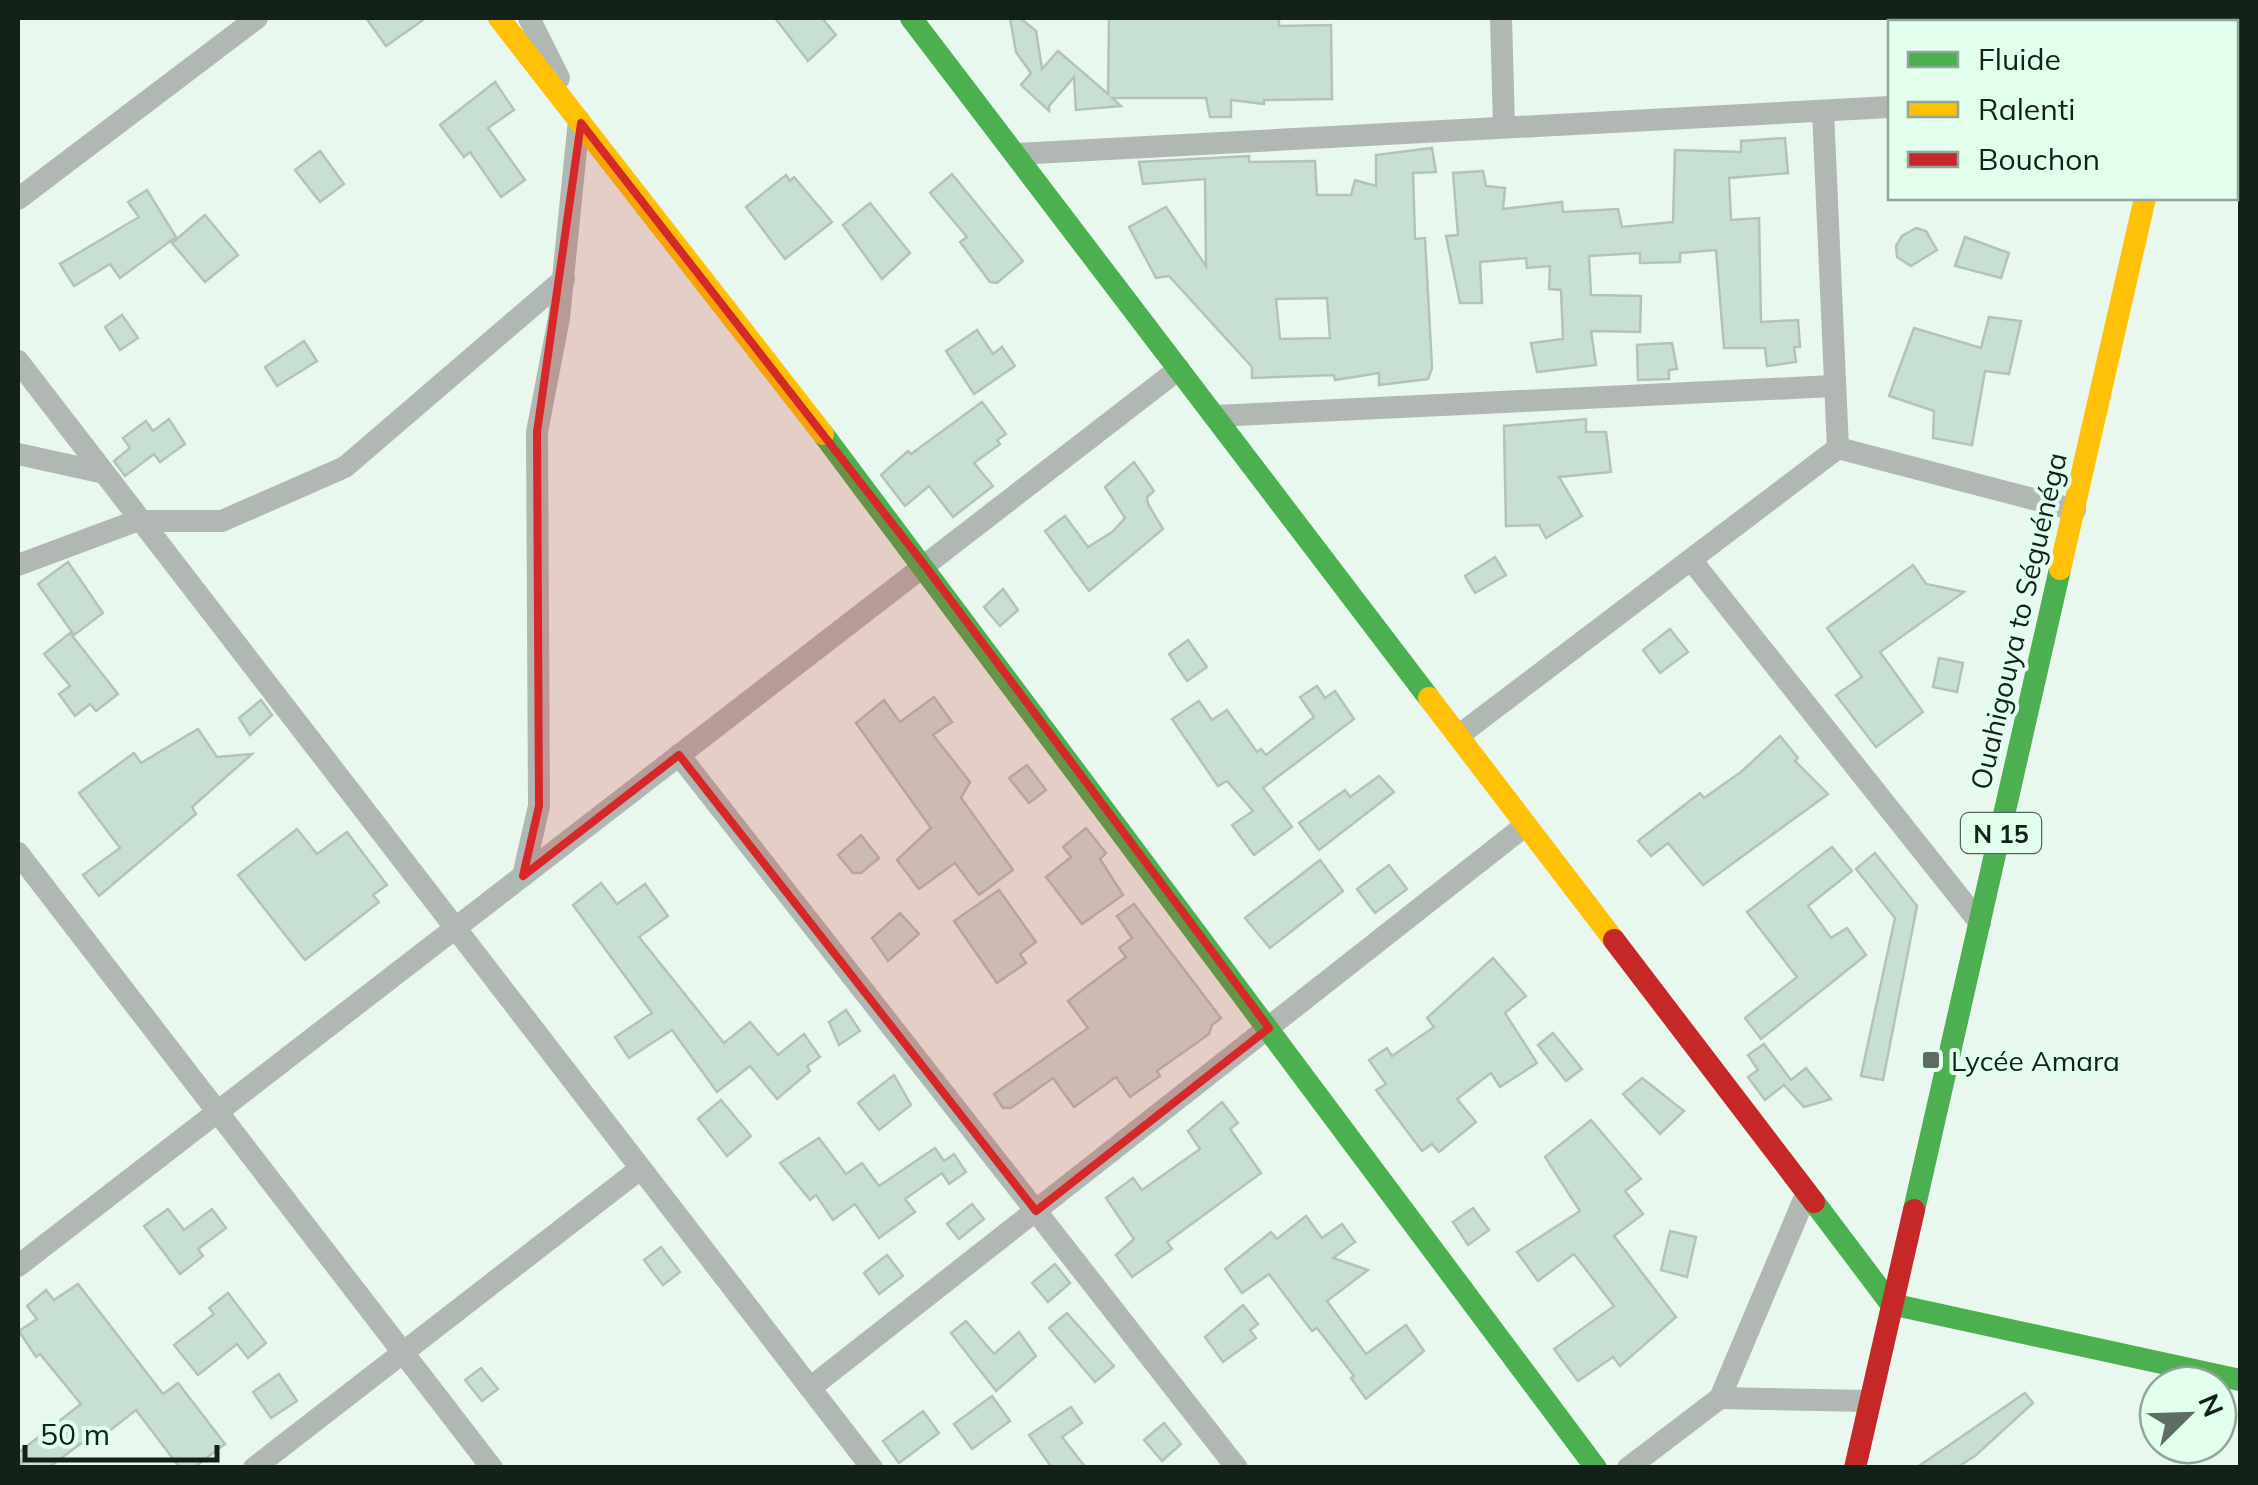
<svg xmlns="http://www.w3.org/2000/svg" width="2258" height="1485" font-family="Mulish,sans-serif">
  <rect width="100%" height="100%" fill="#e8f8ee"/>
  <g fill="#c8e0d2" stroke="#b4c2b9" stroke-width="2.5" fill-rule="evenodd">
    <path d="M366 18H426L386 46Z"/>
    <path d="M775 18H822L836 35 808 61Z"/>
    <path d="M1010 18H1020L1036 31 1042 69 1058 51 1108 94 1109 18H1279V26L1331 25 1332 99 1264 100V104L1231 100V117H1210L1206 98H1112L1121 106 1076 110 1074 77 1049 106V111L1021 85 1031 73 1016 52Z"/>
    <path d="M495 82 514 110 488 128 525 180 501 197 470 152 464 157 440 125Z"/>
    <path d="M1785 138 1788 173 1729 178 1731 220 1759 218 1761 322 1798 320 1800 347H1794L1796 362 1767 366 1765 348H1724L1716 250 1680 253V262L1640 263V253L1589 256 1591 295 1641 296 1640 332 1591 331 1596 365 1537 372 1531 343 1563 339 1561 290 1549 289 1550 266 1527 268 1526 258 1480 262 1482 303H1460L1446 236 1458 235 1453 173 1483 171 1486 186 1505 188 1503 209 1562 202 1563 212 1618 209 1622 227 1673 222 1675 150 1741 152V141Z"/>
    <path d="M1432 148 1436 172 1413 173 1415 239 1425 238 1432 368 1428 379 1379 385V373L1335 380 1334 375 1252 378V367L1169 276 1156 278 1129 227 1166 207 1206 266 1205 179 1143 184 1139 162 1249 156V162L1315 161 1317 195H1351L1355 180 1376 186V155ZM1327 298 1330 338 1280 339 1276 299Z"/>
    <path d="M320 151 344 184 320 202 295 170Z"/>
    <path d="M952 174 1023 261 997 283 990 282 960 242 967 237 930 193Z"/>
    <path d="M786 175 790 181 794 177 832 222 785 259 746 207Z"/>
    <path d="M147 190 176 237 120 278 110 264 74 286 60 264 139 217 128 202Z"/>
    <path d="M870 203 910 253 882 279 843 225Z"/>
    <path d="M205 215 238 255 205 282 172 243Z"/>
    <path d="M1916 228 1926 231 1937 250 1911 266 1897 257 1896 246 1902 236Z"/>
    <path d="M1965 237 2009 253 2001 278 1955 266Z"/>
    <path d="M122 315 138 338 120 350 105 327Z"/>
    <path d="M1989 317 2021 321 2009 374 1985 371 1972 445 1933 438 1934 411 1889 396 1914 328 1981 348Z"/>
    <path d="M977 330 993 354 1002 347 1015 366 974 394 946 351Z"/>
    <path d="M304 341 317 361 277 386 265 367Z"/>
    <path d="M1672 343 1677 369 1669 370V379L1638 380 1637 345Z"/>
    <path d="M982 402 1006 434 997 440 1000 444 974 463 993 486 953 517 929 486 905 506 881 475 908 451 911 454Z"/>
    <path d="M169 419 185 444 160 462 154 454 125 476 114 461 130 448 123 438 146 421 153 431Z"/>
    <path d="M1586 419V432H1606L1611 472 1559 477 1582 516 1546 538 1539 525 1506 526 1504 426Z"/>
    <path d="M1134 462 1154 491 1147 497 1148 504 1163 529 1089 591 1045 531 1065 516 1088 547 1112 532 1125 518 1105 487Z"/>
    <path d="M1495 557 1506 575 1475 593 1465 576Z"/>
    <path d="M68 562 103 613 74 635 38 584Z"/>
    <path d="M1913 565 1926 584 1964 592 1880 652 1923 712 1876 747 1836 695 1862 677 1827 628Z"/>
    <path d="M1003 589 1018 610 1000 626 984 607Z"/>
    <path d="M1670 629 1688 652 1660 673 1643 650Z"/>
    <path d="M70 633 118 694 96 711 90 704 75 716 59 694 70 686 44 654Z"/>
    <path d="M1188 640 1207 667 1187 681 1169 654Z"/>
    <path d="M1939 658 1963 663 1957 692 1933 687Z"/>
    <path d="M1317 686 1325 698 1335 691 1354 719 1263 788 1292 827 1254 855 1232 825 1253 811 1227 781 1218 786 1172 719 1199 701 1212 720 1227 710 1257 752 1261 749 1266 755 1314 717 1300 697Z"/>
    <path d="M934 697 952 722 933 735 970 782 961 798 1013 870 979 895 955 863 919 889 897 860 931 828 856 723 884 700 900 722Z"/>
    <path d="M261 700 272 715 250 735 239 718Z"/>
    <path d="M198 729 217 757 252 754 192 807 196 814 99 896 83 875 120 848 79 793 134 753 141 763Z"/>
    <path d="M1780 736 1798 758 1795 761 1828 794 1703 885 1668 843 1651 856 1638 841 1700 793 1704 798 1741 772Z"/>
    <path d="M1027 765 1046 790 1029 803 1009 778Z"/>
    <path d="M1379 776 1394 792 1319 850 1299 823 1345 790 1350 797Z"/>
    <path d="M1086 828 1106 853 1100 859 1123 895 1082 924 1046 877 1071 857 1063 847Z"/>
    <path d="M297 829 317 854 347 832 387 885 373 895 379 902 305 960 238 875Z"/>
    <path d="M861 835 879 858 861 873H853L838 855Z"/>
    <path d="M1832 847 1852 871 1808 906 1831 938 1847 928 1866 955 1761 1039 1745 1018 1797 977 1747 912Z"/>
    <path d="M1875 853 1917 906 1883 1080 1861 1076 1895 918 1856 869Z"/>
    <path d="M1320 860 1343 891 1270 948 1245 918Z"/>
    <path d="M1389 865 1407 889 1375 913 1357 889Z"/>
    <path d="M601 883 617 904 645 884 668 916 639 937 724 1043 750 1022 778 1055 804 1034 820 1057 807 1066 810 1071 777 1099 750 1066 717 1092 672 1030 629 1058 615 1037 652 1013 573 905Z"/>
    <path d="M999 890 1036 942 1020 954 1026 963 997 983 954 921Z"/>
    <path d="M1134 904 1221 1018 1212 1025 1209 1034 1157 1071 1160 1076 1130 1097 1116 1077 1074 1107 1053 1078 1011 1108H1003L994 1094 1088 1028 1068 1001 1126 957 1119 948 1132 938 1117 916Z"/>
    <path d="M900 913 919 934 888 961 872 938Z"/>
    <path d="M1493 958 1526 996 1505 1013 1537 1063 1500 1087 1491 1073 1457 1099 1476 1122 1439 1152 1432 1144 1422 1151 1376 1090 1386 1084 1369 1060 1387 1048 1392 1056 1434 1027 1427 1018Z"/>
    <path d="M846 1010 860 1031 839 1045 829 1022Z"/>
    <path d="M1553 1033 1582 1069 1566 1081 1538 1045Z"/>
    <path d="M1764 1044 1791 1080 1806 1068 1831 1099 1804 1107 1784 1085 1765 1100 1748 1077 1758 1070 1748 1055Z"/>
    <path d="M894 1075 911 1105 879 1130 858 1103Z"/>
    <path d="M1642 1078 1684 1111 1660 1134 1623 1094Z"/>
    <path d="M721 1100 751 1136 727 1156 698 1119Z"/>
    <path d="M1222 1102 1238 1123 1230 1129 1261 1173 1167 1242 1172 1249 1132 1277 1116 1255 1134 1239 1106 1198 1133 1178 1142 1190 1200 1149 1188 1131Z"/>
    <path d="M1591 1120 1641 1179 1625 1191 1643 1214 1614 1236 1676 1317 1620 1366 1613 1357 1578 1381 1554 1349 1614 1306 1574 1254 1538 1281 1517 1252 1580 1211 1545 1157Z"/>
    <path d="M819 1138 846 1174 862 1163 879 1186 935 1148 944 1161 954 1154 966 1172 949 1184 942 1173 905 1199 915 1212 879 1238 855 1204 833 1220 816 1195 810 1200 780 1163Z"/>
    <path d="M972 1204 984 1219 959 1239 947 1224Z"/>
    <path d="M1473 1208 1489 1230 1468 1245 1453 1222Z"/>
    <path d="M168 1209 184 1230 212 1209 226 1228 198 1249 203 1256 180 1274 144 1226Z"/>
    <path d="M1306 1216 1322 1238 1342 1224 1355 1242 1333 1258 1368 1270 1327 1301 1366 1354 1406 1325 1424 1351 1366 1399 1351 1378 1354 1376 1317 1328 1312 1331 1269 1274 1242 1293 1225 1269 1271 1232 1277 1239Z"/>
    <path d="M1670 1231 1696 1237 1687 1277 1661 1270Z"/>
    <path d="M661 1247 680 1272 663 1285 644 1260Z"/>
    <path d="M887 1255 903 1276 879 1294 864 1273Z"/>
    <path d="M1055 1264 1070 1283 1048 1302 1032 1283Z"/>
    <path d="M78 1284 163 1394 178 1383 225 1444 193 1468H180L136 1410 103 1436 99 1430 48 1468H23L18 1453 81 1404 40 1354 36 1357 19 1331 37 1319 27 1306 46 1290 54 1300Z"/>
    <path d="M228 1293 266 1343 248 1358 237 1344 198 1375 174 1345 214 1314 209 1308Z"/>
    <path d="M1243 1305 1258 1324 1250 1330 1256 1338 1223 1362 1205 1337Z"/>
    <path d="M1067 1313 1114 1366 1095 1382 1049 1328Z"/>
    <path d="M966 1321 994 1354 1019 1332 1036 1356 996 1391 951 1333Z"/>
    <path d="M481 1368 498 1389 482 1401 465 1380Z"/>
    <path d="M279 1374 297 1401 271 1418 253 1392Z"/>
    <path d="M2025 1393 2033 1403 1975 1456 1956 1468H1916Z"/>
    <path d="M992 1396 1010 1421 972 1449 954 1424Z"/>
    <path d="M1071 1407 1082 1423 1062 1437 1086 1468H1052L1029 1435Z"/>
    <path d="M923 1411 939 1433 899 1463 883 1441Z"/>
    <path d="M1164 1423 1181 1444 1162 1461 1144 1440Z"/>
  </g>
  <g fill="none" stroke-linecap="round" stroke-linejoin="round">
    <g stroke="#b1b7b2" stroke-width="22">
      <path d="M529 18 559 78"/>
      <path d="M1501 18 1504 126"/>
      <path d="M1823 111 1838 448"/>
      <path d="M1015 154 1890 107"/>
      <path d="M18 199 257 18"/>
      <path d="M18 361 872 1468"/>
      <path d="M1214 416 1833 386"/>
      <path d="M18 454 100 472"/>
      <path d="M1692 561 1980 923"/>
      <path d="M18 565 136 521H222L345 467 564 279"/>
      <path d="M1458 736 1838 448 2075 510"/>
      <path d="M679 755 1237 1468"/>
      <path d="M18 853 492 1468"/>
      <path d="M523 876 539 806 537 432 559 318 579 120"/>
      <path d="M18 1266 1179 369"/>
      <path d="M810 1388 1526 825"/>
      <path d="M1720 1398 1869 1401"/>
      <path d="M254 1468 640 1169"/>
      <path d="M1628 1468 1720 1398 1805 1197"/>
    </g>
    <g stroke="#4caf50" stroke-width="22">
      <path d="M911 18 1429 698"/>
      <path d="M823 434 1596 1468"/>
      <path d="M1814 1202 1891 1304 2240 1380"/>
      <path d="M1914 1210 2060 569"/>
    </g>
    <g stroke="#ffc107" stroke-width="22">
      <path d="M499 18 823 434"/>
      <path d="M2181 22 2182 18"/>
      <path d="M2060 569 2145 198"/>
      <path d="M1429 698 1614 940"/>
    </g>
    <g stroke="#c62828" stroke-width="22">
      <path d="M1614 940 1814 1202"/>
      <path d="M1855 1468 1914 1210"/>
    </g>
  </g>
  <path fill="#d62828" fill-opacity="0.2" stroke="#d62828" stroke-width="8" stroke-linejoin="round" d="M581 123 926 567 1269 1028 1036 1211 679 755 523 876 539 806 537 432Z"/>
  <rect fill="#5e6c64" stroke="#e2feec" stroke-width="4" x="1921" y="1050" width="20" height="20" rx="5"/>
  <g text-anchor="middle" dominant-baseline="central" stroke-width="8" stroke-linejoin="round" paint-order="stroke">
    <rect fill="#e2feec" stroke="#526358" stroke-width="2.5" x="1961" y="813" width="80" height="40" rx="8"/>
    <g font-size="25" font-weight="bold" fill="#142119">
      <text x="2001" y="833">N 15</text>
    </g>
    <g font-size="28" fill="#142119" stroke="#e2feec">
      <text transform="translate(2018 621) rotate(-77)">Ouahigouya to Séguénéga</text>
    </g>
    <g font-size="28" fill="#142119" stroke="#e2feec" text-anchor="start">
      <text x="1951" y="1060">Lycée Amara</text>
    </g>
  </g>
  <rect width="2258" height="1485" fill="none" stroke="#142119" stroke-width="40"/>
  <rect x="1888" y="20" width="350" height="180" fill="#e2feec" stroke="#90a698" stroke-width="2.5"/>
  <rect x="1908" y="52" width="50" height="15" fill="#4caf50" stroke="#90a698" stroke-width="2.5"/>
  <text x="1978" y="70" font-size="30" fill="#142119">Fluide</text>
  <rect x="1908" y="102" width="50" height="15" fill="#ffc107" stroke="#90a698" stroke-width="2.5"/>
  <text x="1978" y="120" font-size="30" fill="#142119">Ralenti</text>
  <rect x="1908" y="152" width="50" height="15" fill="#c62828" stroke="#90a698" stroke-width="2.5"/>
  <text x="1978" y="170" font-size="30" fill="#142119">Bouchon</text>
  <g transform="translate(2188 1415) rotate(67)"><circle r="48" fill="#e2feec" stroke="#90a698" stroke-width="2.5"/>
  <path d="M0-8L18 38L0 25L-18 38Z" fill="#5e6c64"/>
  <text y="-15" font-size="28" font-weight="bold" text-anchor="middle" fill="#142119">N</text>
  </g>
  <path d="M25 1445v15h192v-15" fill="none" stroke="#142119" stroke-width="5"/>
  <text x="40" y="1445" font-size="30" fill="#142119" stroke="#e2feec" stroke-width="8" paint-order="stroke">50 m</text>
</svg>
